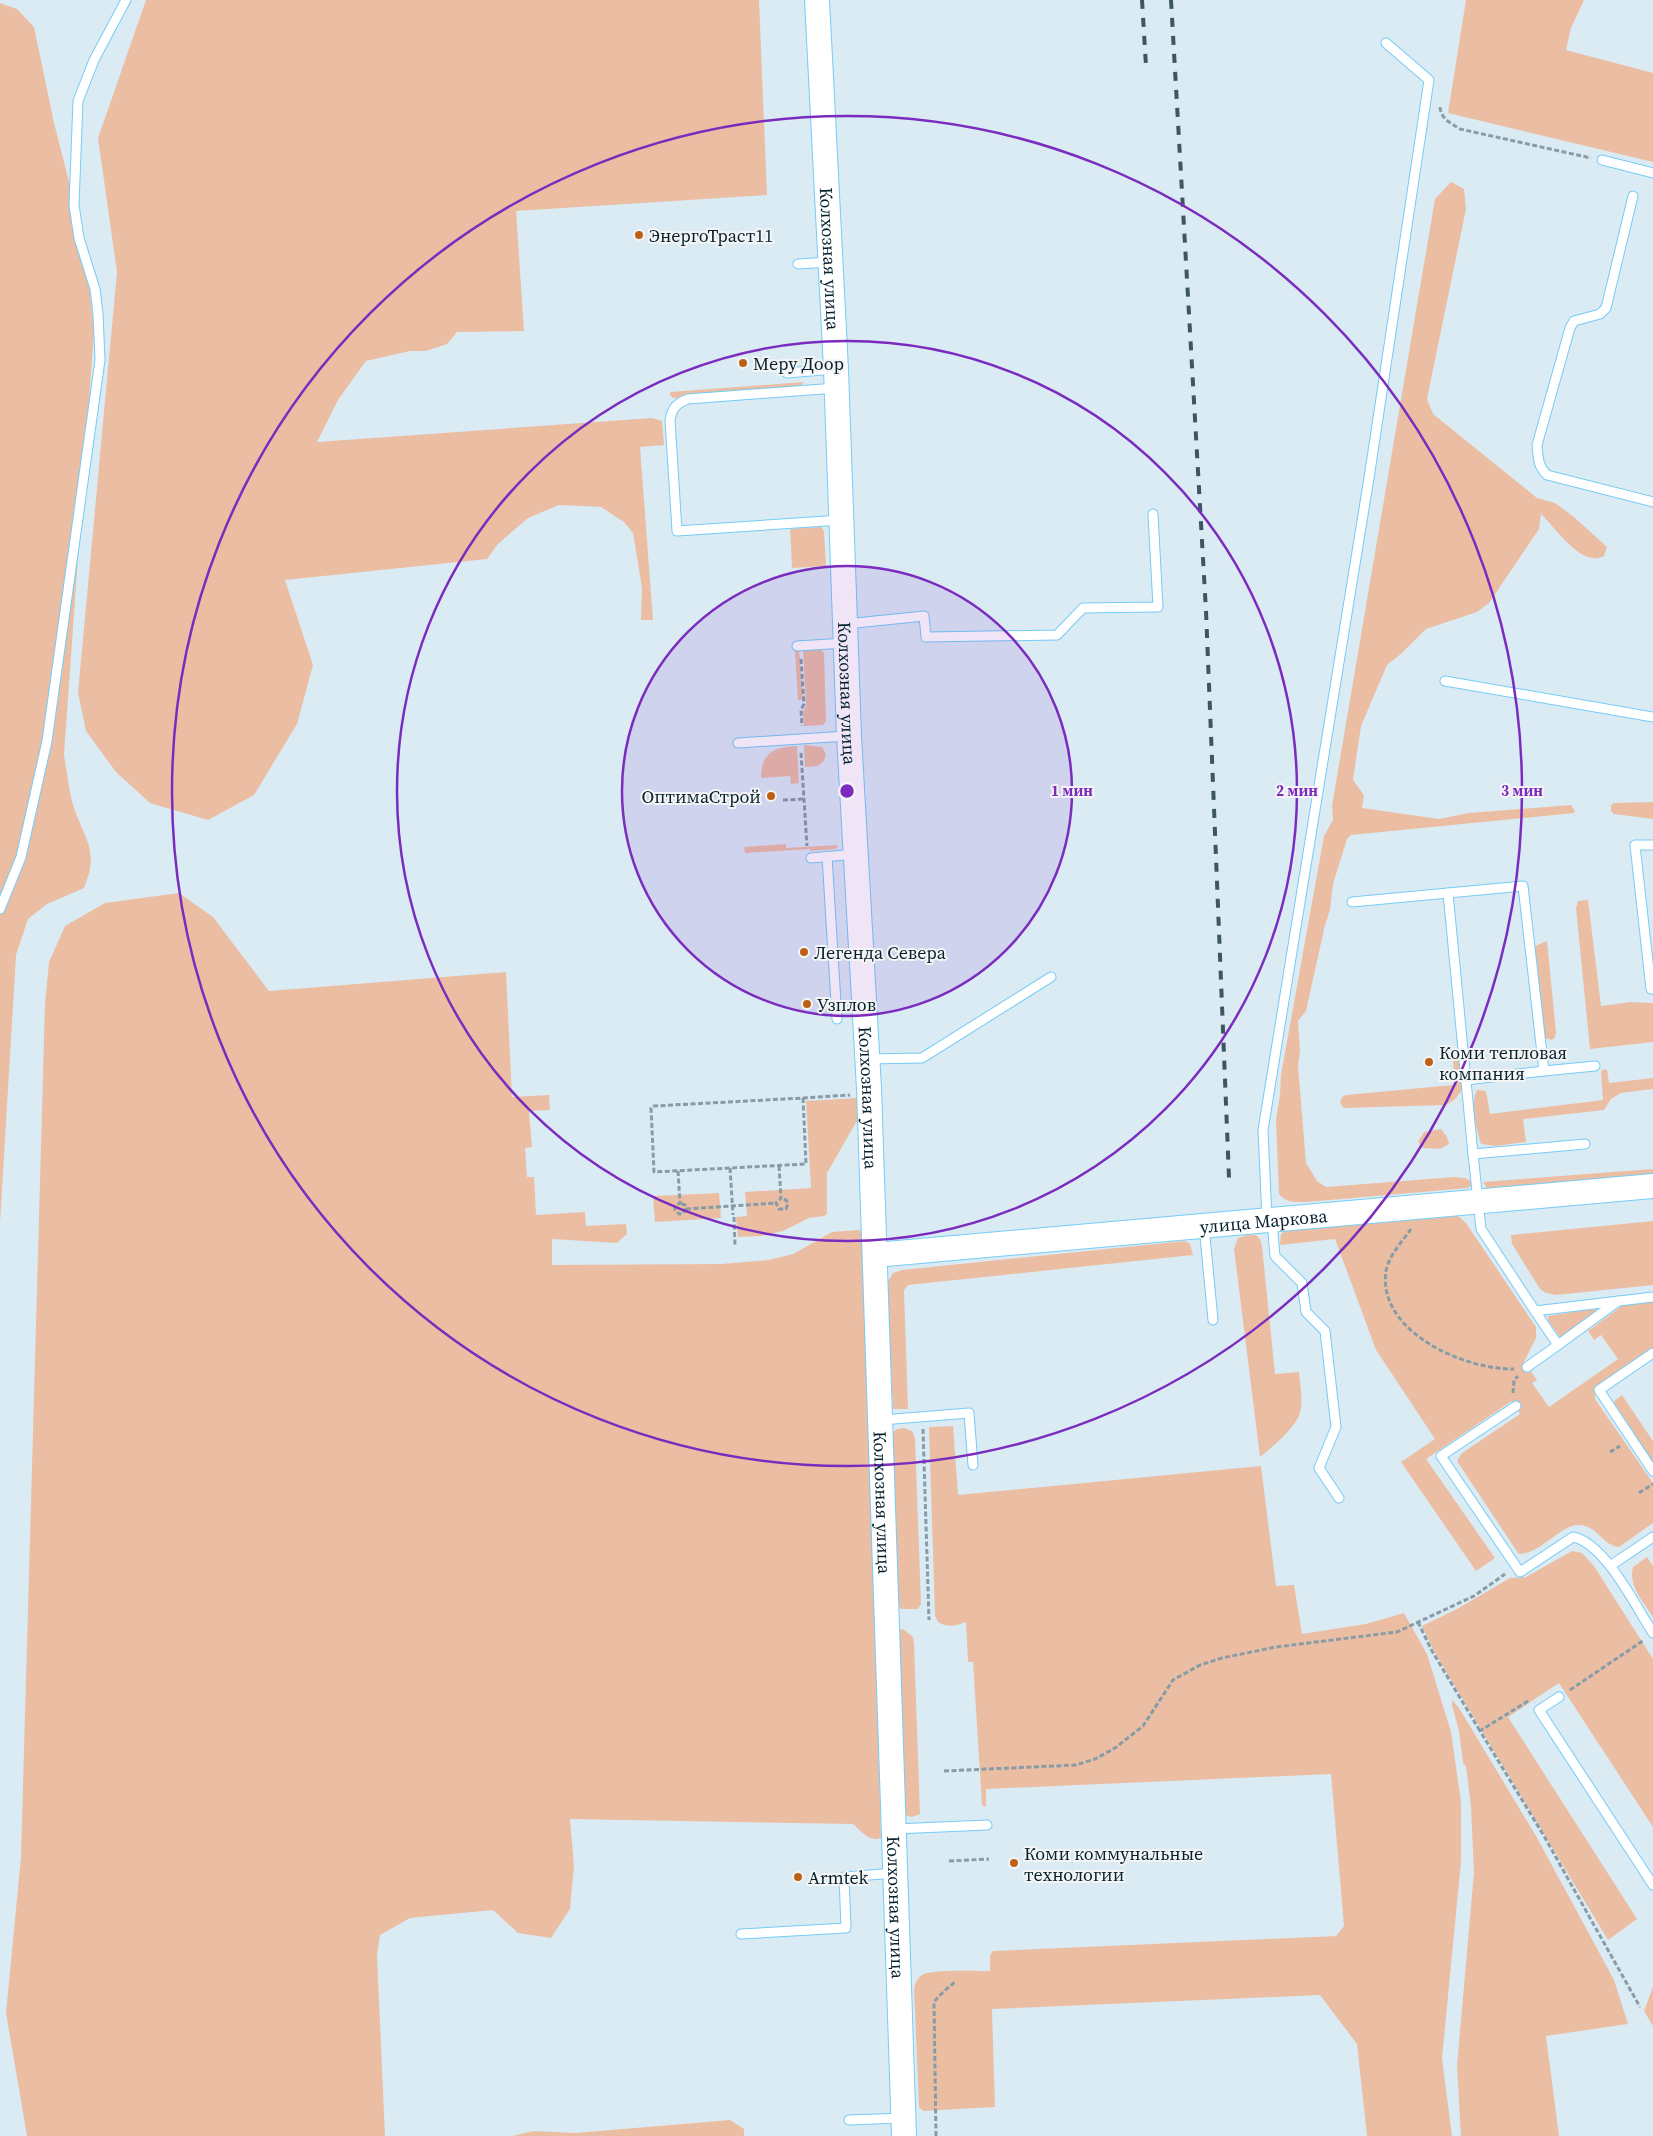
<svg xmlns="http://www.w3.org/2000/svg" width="1653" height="2136" font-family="'Source Serif 4',serif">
  <rect width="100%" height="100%" fill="#dbebf4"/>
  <g fill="#ebbea4">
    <path d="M146 0H759L767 195 516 211 524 331 457 332 447 344 426 351H410L366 361 338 400 317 442 652 418 662 421 664 445 640 447 653 620H641L642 588 633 533 624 522 601 507 559 505 528 518 498 544 487 559 285 580 313 665 297 724 254 795 208 820 150 803 116 772 86 731 78 693 117 272 98 138Z"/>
    <path d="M1466 0H1584L1571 28 1566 50 1653 73V162L1448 113Z"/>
    <path d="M0 3 17 9 34 27 54 123 85 244 94 331 64 755C67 770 68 786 72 801 82 837 101 848 84 888L47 904 28 919 16 955 0 1223Z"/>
    <path d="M1451 182 1464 189 1466 209 1427 399 1433 414 1537 498 1555 503 1574 517 1607 547 1604 556C1582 569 1555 527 1541 514L1539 529 1489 603 1477 612 1426 629 1402 653 1387 665 1361 726 1353 780 1364 795 1362 808 1439 819 1469 813 1571 805 1575 811 1574 813 1351 835 1347 839 1333 884 1330 910 1325 925 1306 1011 1298 1021 1300 1051 1298 1066 1306 1163 1317 1181 1326 1187 1455 1177 1465 1178 1471 1181 1472 1185 1468 1188 1307 1202C1295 1202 1286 1203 1279 1194L1276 1120 1280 1095 1281 1075 1324 836 1333 820 1332 806 1435 199Z"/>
    <path d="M804 382 799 388 673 398 670 395V392Z"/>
    <path d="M821 527 824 531 826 566 792 568 790 529Z"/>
    <path d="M799 649 803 699 798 700 795 650Z"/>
    <path d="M803 649H820L824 653 826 721 823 725 804 726 803 712 806 706Z"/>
    <path d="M804 745 822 747 826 754 824 761 818 766 805 767Z"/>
    <path d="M797 746 799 783 791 784 790 776 761 778C761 753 774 747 797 746Z"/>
    <path d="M1653 802V819L1614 814 1611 811V805L1614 803Z"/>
    <path d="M786 844V848L837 845V848L834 849 810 851V849L745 853 744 847Z"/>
    <path d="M179 893 213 917 269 991 506 972 512 1097 549 1095 550 1110 529 1111 532 1147 525 1148 527 1177H534L536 1215 585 1212 586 1226 626 1224 627 1234 617 1243 552 1239V1265L721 1264 769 1260 793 1254 832 1232 859 1230 863 1234 881 1838C869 1842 862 1832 853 1824L570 1819 574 1866 570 1909 551 1938 518 1933 493 1910 410 1918 380 1935 377 1955 385 2136H27L6 2013 21 1857 45 1004 49 962 65 926 105 903Z"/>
    <path d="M1588 900 1601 1006 1631 1002 1653 1003V1042L1590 1049 1576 908 1578 901Z"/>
    <path d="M1547 941 1556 1032 1555 1037 1552 1040 1544 1038 1533 947Z"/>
    <path d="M1453 1058C1464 1060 1466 1082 1461 1091 1457 1098 1453 1101 1446 1105L1344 1108 1340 1103 1342 1097 1346 1095 1453 1085 1454 1084Z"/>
    <path d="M1604 1069 1607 1070 1609 1083 1653 1078V1089L1621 1093 1611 1099 1604 1110 1523 1119 1526 1142 1496 1146 1481 1144C1477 1132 1469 1102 1477 1090L1486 1091 1490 1114 1603 1100 1601 1072Z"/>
    <path d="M857 1098 858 1119 827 1173V1214L824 1216 809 1218 783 1231 761 1236 738 1237 736 1217 747 1216 745 1192 811 1188 806 1101Z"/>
    <path d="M1441 1129 1447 1137 1449 1144 1440 1149 1423 1148 1418 1142 1424 1132Z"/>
    <path d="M1653 1169V1176L1488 1190 1483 1182Z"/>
    <path d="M719 1193 721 1218 655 1222 653 1196Z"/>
    <path d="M1458 1216 1466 1223 1536 1327V1338L1524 1362 1537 1380 1532 1383 1549 1407 1618 1359 1601 1335 1594 1340 1588 1331 1623 1305 1653 1300V1348L1595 1388V1399L1653 1483V1523L1619 1547C1603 1546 1597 1525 1579 1525 1562 1524 1542 1552 1521 1554L1518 1553 1457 1461 1462 1453 1520 1414 1512 1401 1426 1459 1495 1558 1476 1571 1401 1462 1435 1439 1376 1350 1335 1239 1280 1245 1281 1234 1285 1231Z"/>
    <path d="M1653 1221V1285L1556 1295 1546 1293 1540 1289 1512 1244 1511 1235Z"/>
    <path d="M1248 1235H1256L1260 1239 1262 1246 1275 1374 1299 1372C1300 1385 1304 1403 1299 1416 1292 1431 1272 1447 1260 1457L1234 1249 1238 1238Z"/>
    <path d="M1185 1241 1190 1244 1193 1255 908 1285 904 1290 908 1409H893L887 1283 893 1273 902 1270Z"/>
    <path d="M1592 1309 1597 1310V1314L1564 1336 1560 1337 1548 1320V1316Z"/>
    <path d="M1622 1395 1653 1441V1462L1615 1404 1614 1401Z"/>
    <path d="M953 1426 958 1495 1261 1466 1276 1586 1294 1585 1302 1634 1366 1624 1404 1613 1427 1654 1451 1732 1461 1802V1862L1442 2058 1452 2136H1367L1357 2044 1320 1995 992 2009 995 2107 923 2111 919 2107 914 1989C915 1984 917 1978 922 1975 932 1969 976 1971 990 1971V1955L993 1951 1336 1936 1344 1926 1331 1774 986 1789V1807L982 1805 973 1662H968L966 1622C955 1626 948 1628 938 1622L935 1616 929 1427Z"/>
    <path d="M904 1428 912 1431 915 1438 921 1604 918 1609H901L898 1605 892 1433 897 1429Z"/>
    <path d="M1572 1551 1582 1553 1594 1566 1653 1659V1827L1559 1683 1508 1717 1637 1919 1608 1940 1435 1653 1422 1626 1457 1609 1510 1578 1526 1577Z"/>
    <path d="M1647 1557 1653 1566V1617C1643 1601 1628 1586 1633 1567Z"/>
    <path d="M903 1629 913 1637 914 1644 920 1814 912 1817 904 1815 898 1630Z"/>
    <path d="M1452 1700 1459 1708 1536 1836 1606 1965 1614 1980 1628 2024 1546 2036 1559 2136H1461L1457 2066 1474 1872 1471 1807 1466 1766 1463 1763 1459 1731 1452 1705Z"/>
    <path d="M1653 1987V2026L1644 2011Z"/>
    <path d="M730 2120 744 2129V2136H512L534 2131 575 2133Z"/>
  </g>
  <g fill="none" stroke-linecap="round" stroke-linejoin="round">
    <g stroke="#74ccf7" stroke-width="11">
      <g id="service">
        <path d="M1602 160 1653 173"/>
        <path d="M1633 196 1606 308 1600 314 1574 321 1570 328 1537 445C1538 458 1538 466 1547 475L1653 502"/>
        <path d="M798 264 830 262"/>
        <path d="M787 373 834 369"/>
        <path d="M836 388 688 399C677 403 672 408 670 420L677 531 841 520"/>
        <path d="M846 624 924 616 926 637 1057 635 1083 608 1158 607 1153 514"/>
        <path d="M797 646 846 643"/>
        <path d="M1445 681 1653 717"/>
        <path d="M738 743 847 736"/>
        <path d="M827 856 837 1019"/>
        <path d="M811 858 856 854"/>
        <path d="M1448 893 1473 1154 1585 1144"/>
        <path d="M1352 902 1523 886 1544 1071 1595 1066"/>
        <path d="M0 909 21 857 47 741 100 360 98 314 95 289 79 238 74 205 78 101 94 60 126 0"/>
        <path d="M1651 989 1635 845H1653"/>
        <path d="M867 1059 922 1058 1051 977"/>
        <path d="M1466 1080 1544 1071"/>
        <path d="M1473 1154 1481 1229 1535 1311 1653 1297"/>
        <path d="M1267 1219 1263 1130 1369 478 1429 80 1386 43"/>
        <path d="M1272 1222 1275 1256 1302 1283 1306 1312 1325 1331 1336 1427 1319 1468 1339 1498"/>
        <path d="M1204 1226 1213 1320"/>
        <path d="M1535 1311 1558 1345 1618 1301"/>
        <path d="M1653 1353 1599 1390 1653 1471"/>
        <path d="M1527 1367 1558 1345"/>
        <path d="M1516 1406 1441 1456 1520 1572 1573 1537C1605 1543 1636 1607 1653 1633"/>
        <path d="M882 1420 969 1413 973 1465"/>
        <path d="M1610 1566 1653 1537"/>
        <path d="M1559 1697 1539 1710 1653 1885"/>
        <path d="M895 1829 987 1825"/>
        <path d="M741 1934 846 1928 844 1877 895 1873"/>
        <path d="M849 2120 903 2118"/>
      </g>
    </g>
    <g stroke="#74ccf7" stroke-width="26">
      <g id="tertiary">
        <path id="s1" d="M817 0 836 369 849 736 869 1088 904 2136"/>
        <path id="s2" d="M875 1255 1653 1186"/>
      </g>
    </g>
    <g stroke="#879ca6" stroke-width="3" stroke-dasharray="5 2.5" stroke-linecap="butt">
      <path d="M1440 107C1441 119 1451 123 1460 129L1591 158"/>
      <path d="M801 659 804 704 801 710 802 726"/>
      <path d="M801 753 807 846"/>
      <path d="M783 800 804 799"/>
      <path d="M803 1098 806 1164 654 1172 651 1108 654 1106 803 1098 850 1095"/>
      <path d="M779 1166 781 1198 776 1203 779 1209H786L788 1204 786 1200 781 1198"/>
      <path d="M730 1168 733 1215"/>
      <path d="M678 1171 680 1203 675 1206V1210L679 1214H682L686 1209 685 1205 680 1203"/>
      <path d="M686 1209 776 1203"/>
      <path d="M734 1217 735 1245"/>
      <path d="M1411 1229C1402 1242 1389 1255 1386 1271 1377 1332 1465 1370 1514 1369"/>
      <path d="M1513 1393 1514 1380 1518 1376"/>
      <path d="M923 1429 929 1620"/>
      <path d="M1610 1452 1620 1446"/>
      <path d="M1639 1493 1653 1484"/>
      <path d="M1418 1622 1432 1651 1480 1731"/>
      <path d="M1570 1690 1644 1640"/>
      <path d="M1528 1701 1480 1731 1544 1836 1640 2007"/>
      <path d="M944 1771 1076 1765 1095 1759 1115 1748 1143 1726 1173 1680 1200 1665 1222 1658 1276 1647 1397 1632 1474 1596 1505 1574"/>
      <path d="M949 1861 989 1859"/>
      <path d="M936 2136 934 2002 942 1993 956 1981"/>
    </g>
    <use href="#service" stroke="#fff" stroke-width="9"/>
    <use href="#tertiary" stroke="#fff" stroke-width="24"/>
    <g stroke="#3d5662" stroke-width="4" stroke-dasharray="9 9" stroke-linecap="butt">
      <path d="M1142 0 1146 66"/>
      <path d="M1171 0 1206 611 1229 1178"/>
    </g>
  </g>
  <circle cx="847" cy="791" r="225" fill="#7b2cbf" fill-opacity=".12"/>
  <g fill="none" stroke="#7b2cbf" stroke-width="2.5">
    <circle cx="847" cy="791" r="225"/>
    <circle cx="847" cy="791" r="450"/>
    <circle cx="847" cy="791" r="675"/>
  </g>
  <g fill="#bd5f14" stroke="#f5f5f5" stroke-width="2">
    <circle cx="639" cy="235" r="5"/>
    <circle cx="743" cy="363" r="5"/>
    <circle cx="771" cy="796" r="5"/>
    <circle cx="804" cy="952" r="5"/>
    <circle cx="807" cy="1004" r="5"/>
    <circle cx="1429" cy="1062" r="5"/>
    <circle cx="1014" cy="1863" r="5"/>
    <circle cx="798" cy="1877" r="5"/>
  </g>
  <g text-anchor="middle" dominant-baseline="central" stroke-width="4" stroke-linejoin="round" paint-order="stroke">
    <g font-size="18" fill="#05212e" stroke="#f5f5f5" text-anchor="start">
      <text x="649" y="235">ЭнергоТраст11</text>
      <text x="753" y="363">Меру Доор</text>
      <text x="761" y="796" text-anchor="end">ОптимаСтрой</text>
      <text x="814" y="952">Легенда Севера</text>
      <text x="817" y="1004">Узплов</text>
      <text x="1439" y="1052">Коми тепловая<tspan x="1439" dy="21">компания</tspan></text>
      <text x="1024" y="1853">Коми коммунальные<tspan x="1024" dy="21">технологии</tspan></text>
      <text x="808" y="1877">Armtek</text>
    </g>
    <g font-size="18" fill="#05212e" stroke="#f5f5f5">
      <text stroke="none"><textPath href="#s1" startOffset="259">Колхозная улица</textPath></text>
      <text stroke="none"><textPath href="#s1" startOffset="694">Колхозная улица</textPath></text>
      <text stroke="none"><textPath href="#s1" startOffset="1099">Колхозная улица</textPath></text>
      <text stroke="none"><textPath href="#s2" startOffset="390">улица Маркова</textPath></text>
      <text stroke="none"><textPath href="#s1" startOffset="1504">Колхозная улица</textPath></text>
      <text stroke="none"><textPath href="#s1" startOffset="1909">Колхозная улица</textPath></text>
    </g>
  </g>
  <circle cx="847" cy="791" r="8" fill="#7b2cbf" stroke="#f5f5f5" stroke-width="2.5"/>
  <g font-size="15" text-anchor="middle" font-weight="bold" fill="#7b2cbf" stroke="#f5f5f5" stroke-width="4" stroke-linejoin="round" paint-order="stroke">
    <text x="1072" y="796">1 мин</text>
    <text x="1297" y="796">2 мин</text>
    <text x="1522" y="796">3 мин</text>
  </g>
</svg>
